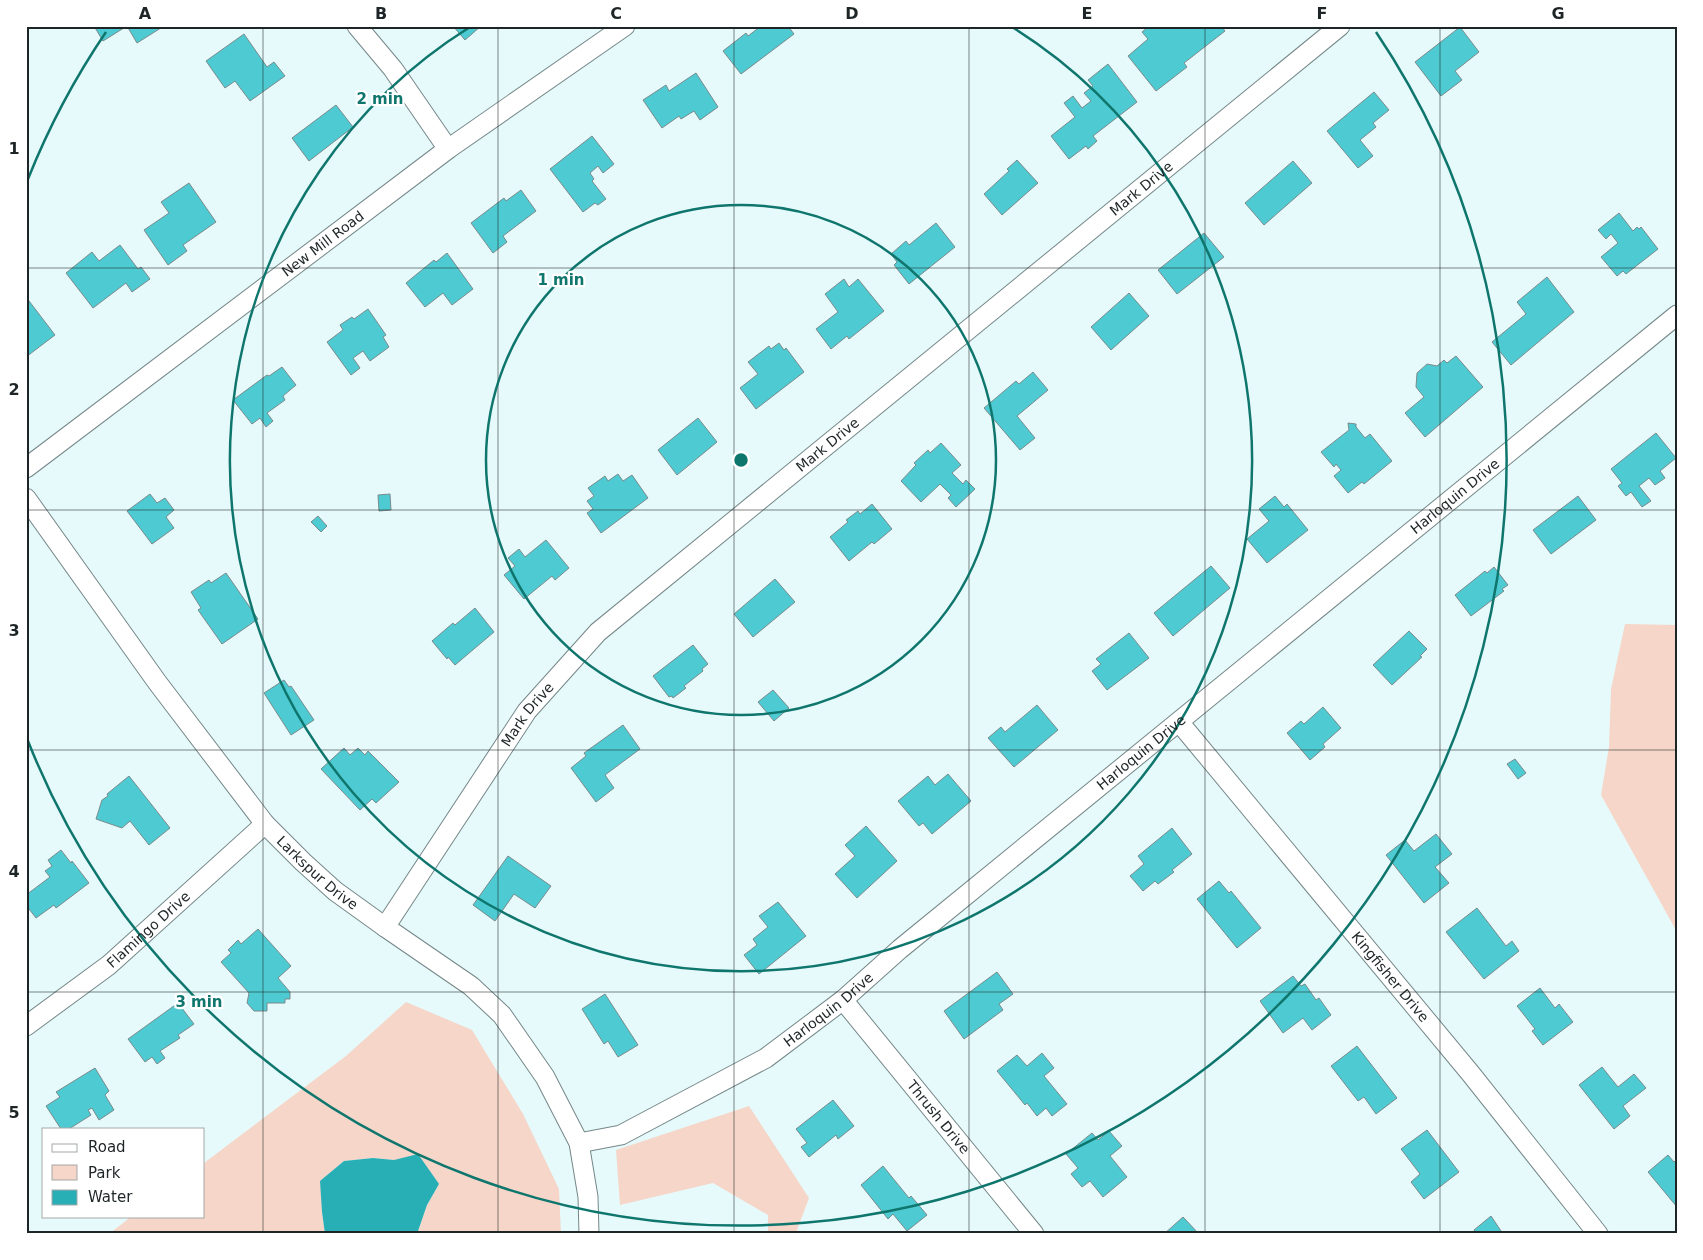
<svg xmlns="http://www.w3.org/2000/svg" width="1703" height="1260" font-family="'DejaVu Sans',sans-serif">
  <rect width="100%" height="100%" fill="#e7fafb"/>
  <g fill="#f5d6c8">
    <path d="M1625 624 1677 625V932L1601 795 1609 747 1611 689Z"/>
    <path d="M406 1002 472 1030 523 1114 559 1189 561 1234H417L427 1205 439 1184 394 1160 373 1158 344 1161 321 1181 322 1212 325 1234H109L132 1216H204V1163L346 1056Z"/>
    <path d="M749 1106 809 1198 797 1230 800 1234H768V1215L713 1183 620 1205 616 1150Z"/>
  </g>
  <path fill="#28afb6" d="M418 1154 439 1184 427 1205 417 1234H325L322 1212 320 1181 344 1161 373 1158 394 1160Z"/>
  <g fill="#4ecbd2" stroke="#798b8c">
    <path d="M94 26H164L137 43 127 26 103 41Z"/>
    <path d="M453 26H481L465 40Z"/>
    <path d="M761 26H788L794 34 741 74 723 51 746 33 748 36Z"/>
    <path d="M1149 26H1221L1225 31 1184 63 1187 67 1156 91 1128 56 1148 39 1142 32Z"/>
    <path d="M1460 27 1479 52 1455 71 1462 80 1441 96 1415 62Z"/>
    <path d="M244 34 267 67 274 62 285 76 250 101 235 81 225 88 206 61Z"/>
    <path d="M1108 64 1137 102 1093 136 1097 141 1088 149 1086 146 1069 159 1051 136 1075 117 1064 103 1073 96 1082 108 1091 101 1084 93 1093 86 1088 80Z"/>
    <path d="M696 73 718 107 700 120 694 111 681 119 679 116 662 128 643 100 666 85 669 91Z"/>
    <path d="M1374 92 1389 110 1373 123 1376 127 1360 140 1373 156 1358 168 1327 131Z"/>
    <path d="M336 105 353 127 309 161 292 138Z"/>
    <path d="M592 136 614 164 603 173 598 166 590 173 594 179 592 181 606 199 598 205 595 203 583 212 550 169Z"/>
    <path d="M1017 160 1038 183 1002 215 984 194 1009 171 1007 169Z"/>
    <path d="M1293 161 1312 183 1264 225 1245 203Z"/>
    <path d="M189 183 216 222 183 245 187 251 168 265 144 230 169 213 161 202Z"/>
    <path d="M521 190 536 211 503 236 507 242 493 253 471 223 504 198 506 201Z"/>
    <path d="M1619 213 1633 231 1637 227 1639 229 1641 227 1658 249 1626 274 1623 271 1617 276 1601 257 1618 243 1611 234 1606 239 1598 230Z"/>
    <path d="M936 223 955 247 909 284 894 265 897 262 891 254 906 241 909 245Z"/>
    <path d="M1204 233 1224 257 1177 294 1158 270Z"/>
    <path d="M120 245 138 269 141 267 150 279 132 292 126 283 93 308 66 273 92 252 99 261Z"/>
    <path d="M447 253 473 289 452 305 443 293 425 307 406 283 434 260 436 262Z"/>
    <path d="M1547 277 1574 312 1511 365 1492 342 1526 314 1517 302Z"/>
    <path d="M844 279 849 287 858 279 884 311 849 339 847 336 831 349 816 329 838 312 825 294Z"/>
    <path d="M1129 293 1149 316 1111 350 1091 327Z"/>
    <path d="M26 297 55 335 26 357Z"/>
    <path d="M368 309 386 335 383 337 389 347 370 361 363 351 353 358 360 368 351 375 327 342 343 330 340 325 352 317 354 319Z"/>
    <path d="M779 343 784 350 786 348 804 372 756 409 740 388 758 374 748 362 769 346 771 349Z"/>
    <path d="M1456 356 1483 387 1425 437 1405 413 1424 397 1416 387 1417 373 1427 364 1437 366 1444 360 1447 363Z"/>
    <path d="M282 367 296 385 283 396 285 400 267 413 273 421 266 427 260 418 252 424 233 400 267 375 269 376Z"/>
    <path d="M1033 372 1048 390 1017 416 1035 438 1020 450 984 408 1016 381 1019 384Z"/>
    <path d="M698 418 717 442 677 475 658 450Z"/>
    <path d="M1348 423 1356 424V427L1365 438 1370 434 1392 461 1364 484 1362 482 1348 493 1334 476 1341 470 1336 464 1334 467 1321 452 1349 430Z"/>
    <path d="M1656 433 1676 458 1660 471 1665 478 1655 485 1649 478 1639 486 1651 501 1642 507 1631 492 1626 496 1618 486 1622 483 1611 469Z"/>
    <path d="M941 443 961 465 952 473 963 484 966 480 975 489 956 507 948 498 951 495 940 484 921 502 901 481 916 465 914 463 928 450 930 453Z"/>
    <path d="M618 474 623 481 632 475 648 498 601 533 587 513 593 509 587 501 594 496 588 488 605 476 608 481Z"/>
    <path d="M150 494 157 503 165 498 174 510 166 517 174 528 152 544 127 511Z"/>
    <path d="M390 494 391 510 379 511 378 495Z"/>
    <path d="M1275 496 1284 507 1287 504 1308 530 1267 563 1247 539 1269 521 1259 509Z"/>
    <path d="M1578 496 1596 520 1551 554 1533 530Z"/>
    <path d="M872 504 892 529 874 544 872 542 849 561 830 537 848 522 846 520 858 511 860 514Z"/>
    <path d="M318 516 327 526 321 532 311 522Z"/>
    <path d="M546 540 569 568 555 580 552 576 524 599 504 575 515 566 508 558 519 549 525 557Z"/>
    <path d="M1211 566 1230 588 1173 636 1154 613Z"/>
    <path d="M1494 567 1508 585 1502 589 1504 591 1471 616 1455 595 1485 571 1487 573Z"/>
    <path d="M226 573 258 619 222 644 198 610 201 608 191 592 209 580 211 583Z"/>
    <path d="M775 579 795 602 753 637 734 614Z"/>
    <path d="M475 608 494 632 455 665 448 657 447 659 432 641 453 623 455 625Z"/>
    <path d="M1409 631 1427 649 1420 656 1422 657 1392 685 1373 665Z"/>
    <path d="M1129 633 1149 658 1107 690 1092 671 1101 664 1096 659Z"/>
    <path d="M693 645 708 664 702 669 703 671 684 686 686 688 673 698 672 696 669 697 653 676Z"/>
    <path d="M284 680 289 687 291 686 314 720 291 735 264 693Z"/>
    <path d="M773 690 789 708 774 721 758 702Z"/>
    <path d="M1037 705 1058 730 1014 767 988 738 1001 727 1005 732Z"/>
    <path d="M1323 707 1341 728 1323 744 1325 747 1310 760 1287 733 1301 721 1304 724Z"/>
    <path d="M623 725 640 749 605 775 614 788 596 802 571 768 586 756 584 753Z"/>
    <path d="M344 748 350 755 358 748 365 755 368 751 399 782 376 803 372 799 360 810 321 769Z"/>
    <path d="M1515 759 1526 773 1518 779 1507 764Z"/>
    <path d="M948 774 971 801 932 834 923 823 919 826 898 801 928 776 935 785Z"/>
    <path d="M129 776 170 828 149 845 130 821 122 828 96 819 102 800 108 796 107 794Z"/>
    <path d="M866 826 897 861 857 898 835 874 855 856 845 845Z"/>
    <path d="M1172 828 1192 854 1172 870 1174 872 1158 884 1155 881 1143 891 1130 876 1144 864 1138 856Z"/>
    <path d="M1436 834 1452 854 1435 867 1449 883 1424 903 1386 855 1405 840 1414 851Z"/>
    <path d="M61 850 71 863 72 861 89 883 56 908 54 905 36 918 26 905V895L50 877 45 871 52 866 48 860Z"/>
    <path d="M508 856 551 886 535 908 514 894 495 921 473 905Z"/>
    <path d="M1219 881 1229 893 1231 891 1261 928 1237 948 1197 899Z"/>
    <path d="M778 902 806 936 759 974 744 955 757 945 753 939 768 927 759 916Z"/>
    <path d="M1477 908 1506 946 1512 941 1519 951 1484 979 1446 932Z"/>
    <path d="M258 929 291 966 278 978 290 992V999H285V1003H267V1011H254L247 1003 249 993 221 962 231 953 228 950 238 940 241 944Z"/>
    <path d="M997 972 1013 994 999 1004 1003 1010 964 1039 944 1011Z"/>
    <path d="M1293 976 1301 986 1305 984 1316 1000 1319 998 1331 1015 1312 1030 1303 1018 1283 1033 1260 1001Z"/>
    <path d="M1540 988 1555 1008 1559 1004 1573 1022 1543 1045 1532 1031 1535 1029 1517 1006Z"/>
    <path d="M605 994 638 1045 618 1057 608 1041 604 1044 582 1009Z"/>
    <path d="M178 1003 194 1024 178 1035 180 1038 160 1051 165 1058 157 1064 152 1057 145 1062 128 1039Z"/>
    <path d="M1357 1046 1397 1098 1376 1114 1364 1097 1358 1101 1331 1066Z"/>
    <path d="M1042 1053 1054 1068 1044 1076 1067 1104 1052 1116 1046 1108 1037 1116 1027 1103 1025 1105 997 1071 1017 1055 1027 1066Z"/>
    <path d="M1602 1067 1618 1087 1634 1074 1646 1088 1623 1106 1630 1116 1614 1129 1579 1085Z"/>
    <path d="M95 1068 109 1091 105 1095 114 1110 99 1120 92 1108 88 1110 91 1115 69 1129H61L46 1106 60 1097 56 1092Z"/>
    <path d="M833 1100 854 1126 838 1139 836 1135 809 1157 801 1147 807 1143 796 1129Z"/>
    <path d="M1427 1130 1459 1172 1424 1199 1411 1182 1420 1174 1401 1149Z"/>
    <path d="M1109 1131 1122 1146 1110 1156 1127 1177 1103 1197 1090 1181 1082 1187 1071 1174 1078 1168 1066 1154 1092 1133 1098 1140Z"/>
    <path d="M1668 1155 1674 1162 1677 1159V1207L1648 1172Z"/>
    <path d="M883 1166 909 1198 911 1196 927 1215 907 1231 893 1214 888 1219 861 1185Z"/>
    <path d="M1491 1216 1503 1234H1476L1474 1230Z"/>
    <path d="M1183 1217 1199 1234H1164Z"/>
  </g>
  <g fill="none" stroke-linecap="round" stroke-linejoin="round">
    <g stroke="#758788" stroke-width="21">
      <g id="minor">
        <path d="M357 26 393 69 448 149"/>
        <path id="s1" d="M26 468 448 149 625 26"/>
        <path id="s2" d="M26 498 157 682 265 824 303 862 335 891 385 927 471 986 502 1015 545 1077 579 1143 588 1197 589 1234"/>
        <path id="s3" d="M1179 722 1471 1074 1598 1234"/>
        <path id="s4" d="M385 927 527 711 598 632 1340 26"/>
        <path id="s5" d="M843 1000 1034 1234"/>
        <path id="s6" d="M26 1026 109 965 265 824"/>
        <path id="s7" d="M579 1143 621 1135 766 1058 843 1000 900 949 1677 315"/>
      </g>
    </g>
    <use href="#minor" stroke="#fff" stroke-width="19"/>
  </g>
  <path fill="none" stroke="#1e2526" stroke-width="1" stroke-opacity="0.55" d="M263 26V1234M498 26V1234M734 26V1234M969 26V1234M1205 26V1234M1440 26V1234M26 268H1677M26 510H1677M26 750H1677M26 992H1677"/>
  <g fill="none" stroke="#0f766e" stroke-width="2.5">
    <circle cx="741" cy="460" r="255"/>
    <path d="M1012 27A511 511 0 1 1 470 27"/>
    <path d="M28 179A766 766 0 0 1 106 32M1376 32A766 766 0 1 1 28 741"/>
  </g>
  <g text-anchor="middle" dominant-baseline="central" stroke-width="4.5" stroke-linejoin="round" paint-order="stroke">
    <g font-size="14" fill="#1e2526" stroke="#fff">
      <text stroke="none"><textPath href="#s4" startOffset="1066">Mark Drive</textPath></text>
      <text stroke="none"><textPath href="#s1" startOffset="372">New Mill Road</textPath></text>
      <text stroke="none"><textPath href="#s4" startOffset="661">Mark Drive</textPath></text>
      <text stroke="none"><textPath href="#s7" startOffset="1096">Harloquin Drive</textPath></text>
      <text stroke="none"><textPath href="#s4" startOffset="256">Mark Drive</textPath></text>
      <text stroke="none"><textPath href="#s7" startOffset="691">Harloquin Drive</textPath></text>
      <text stroke="none"><textPath href="#s2" startOffset="476">Larkspur Drive</textPath></text>
      <text stroke="none"><textPath href="#s6" startOffset="156">Flamingo Drive</textPath></text>
      <text stroke="none"><textPath href="#s3" startOffset="331">Kingfisher Drive</textPath></text>
      <text stroke="none"><textPath href="#s7" startOffset="286">Harloquin Drive</textPath></text>
      <text stroke="none"><textPath href="#s5" startOffset="151">Thrush Drive</textPath></text>
    </g>
  </g>
  <circle cx="741" cy="460" r="8" fill="#0f766e" stroke="#fff" stroke-width="2.5"/>
  <g font-size="15" text-anchor="middle" font-weight="bold" fill="#0f766e" stroke="#fff" stroke-width="4.5" stroke-linejoin="round" paint-order="stroke">
    <text x="380" y="104">2 min</text>
    <text x="561" y="285">1 min</text>
    <text x="199" y="1007">3 min</text>
  </g>
  <rect width="1703" height="1260" fill="none" stroke="#ffffff" stroke-width="55"/>
  <rect x="42" y="1128" width="162" height="90" fill="#ffffff" stroke="#a5a8a8"/>
  <rect x="52" y="1144" width="25" height="8" fill="#ffffff" stroke="#a5a8a8"/>
  <text x="88" y="1152" font-size="15" fill="#1e2526">Road</text>
  <rect x="52" y="1165" width="25" height="15" fill="#f5d6c8" stroke="#a5a8a8"/>
  <text x="88" y="1178" font-size="15" fill="#1e2526">Park</text>
  <rect x="52" y="1190" width="25" height="15" fill="#28afb6" stroke="#a5a8a8"/>
  <text x="88" y="1202" font-size="15" fill="#1e2526">Water</text>
  <rect x="28" y="28" width="1648" height="1204" fill="none" stroke="#1e2526" stroke-width="2"/>
  <g font-size="16" text-anchor="middle" font-weight="bold" fill="#1e2526">
    <text x="145" y="19">A</text>
    <text x="381" y="19">B</text>
    <text x="616" y="19">C</text>
    <text x="852" y="19">D</text>
    <text x="1087" y="19">E</text>
    <text x="1322" y="19">F</text>
    <text x="1558" y="19">G</text>
    <text x="14" y="154">1</text>
    <text x="14" y="395">2</text>
    <text x="14" y="636">3</text>
    <text x="14" y="877">4</text>
    <text x="14" y="1118">5</text>
  </g>
</svg>
